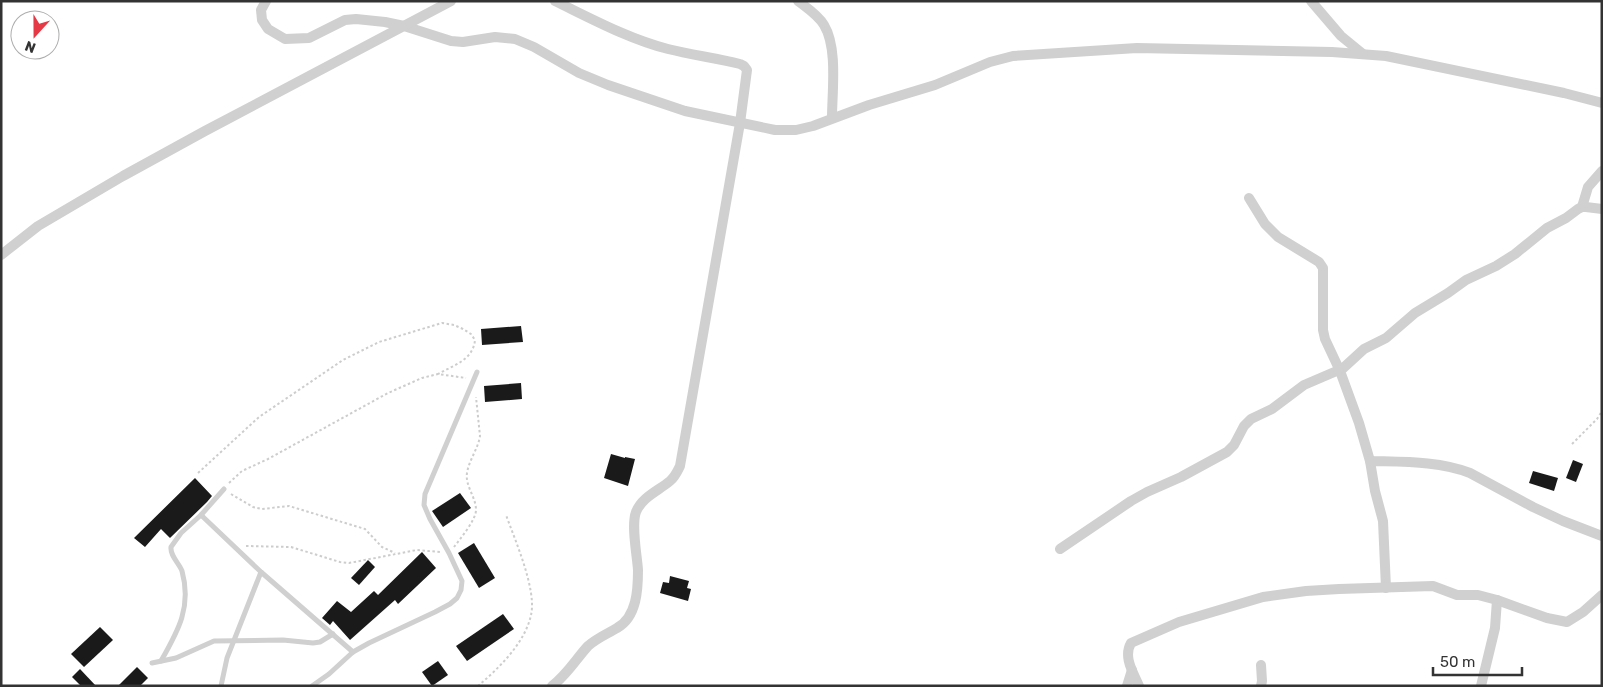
<svg xmlns="http://www.w3.org/2000/svg" width="1603" height="687" font-family="Rubik,sans-serif">
  <rect width="100%" height="100%" fill="#fff"/>
  <g fill="#1a1a1a">
    <path d="M521 326 523 342 482 345 481 329Z"/>
    <path d="M521 383 522 399 485 402 484 386Z"/>
    <path d="M611 454 625 458V457L635 459 628 486 604 478Z"/>
    <path d="M1573 460 1583 464 1576 482 1566 478Z"/>
    <path d="M1533 471 1558 478 1554 491 1529 483Z"/>
    <path d="M195 478 212 496 207 502 170 538 161 529 145 547 134 538Z"/>
    <path d="M460 493 471 508 443 527 432 511Z"/>
    <path d="M474 543 495 578 479 588 458 553Z"/>
    <path d="M422 552 436 568 398 604 395 600 350 640 333 621 330 625 322 618 337 601 351 612 374 591 378 595Z"/>
    <path d="M368 560 375 567 359 585 351 578Z"/>
    <path d="M670 576 689 581 687 588 691 589 688 601 660 593 663 582 669 583Z"/>
    <path d="M503 614 514 629 467 661 456 646Z"/>
    <path d="M100 627 113 640 84 667 71 654Z"/>
    <path d="M438 661 448 675 432 686 422 672Z"/>
    <path d="M137 667 148 678 140 686H118Z"/>
    <path d="M80 669 96 686H81L72 677Z"/>
  </g>
  <g fill="none" stroke-linecap="round" stroke-linejoin="round">
    <g stroke="#cdcdcd" stroke-width="2" stroke-dasharray="2.5 2.5" stroke-linecap="butt">
      <path d="M1572 444 1597 419 1602 411"/>
      <path d="M198 473 259 417 343 360 379 342 442 323 454 325 463 329 471 334 475 340C473 360 454 365 438 374"/>
      <path d="M229 483 242 471 268 459 388 393 422 378 438 374 466 378"/>
      <path d="M231 494 253 507 262 509 289 506 365 529 382 547 395 553"/>
      <path d="M246 546 291 547 340 562 349 563 417 550 440 552"/>
      <path d="M454 547C460 539 476 520 476 510 476 497 465 486 467 473 469 460 478 449 480 436L476 397"/>
      <path d="M478 686C499 668 525 643 531 615 537 590 515 540 506 515"/>
    </g>
    <g stroke="#d0d0d0" stroke-width="5">
      <path d="M201 515 261 572 353 652"/>
      <path d="M161 661C178 631 192 607 182 571 179 563 170 556 171 547L181 533 201 515 224 489"/>
      <path d="M152 663 176 658 214 641 283 640 313 643 320 642 333 634"/>
      <path d="M221 686 227 658 261 572"/>
      <path d="M312 686 329 674 353 652 369 643 435 612 450 604 457 598 461 590 462 581 449 553 430 519 424 505 425 494 477 372"/>
    </g>
    <g stroke="#d0d0d0" stroke-width="10">
      <path d="M266 1 261 10 262 20 268 29 285 39 309 38 345 20 356 19 385 22 404 26 451 41 463 42 495 37 515 39 534 47 579 73 608 85 685 111 775 130H796L813 126 869 105 935 85 990 62 1013 56 1137 48 1332 52 1386 56 1564 93 1602 103"/>
      <path d="M798 1C807 8 818 15 824 25 838 48 832 92 832 118"/>
      <path d="M1311 1 1341 36 1363 54"/>
      <path d="M1249 198 1265 224 1278 237 1319 262 1323 268V330L1325 339 1340 371 1359 423 1370 461 1375 491 1383 521 1386 588"/>
      <path d="M1582 207 1588 187 1602 171"/>
      <path d="M1 255 38 226 123 176 205 131 451 1"/>
      <path d="M1340 371 1364 349 1386 338 1415 313 1448 293 1466 280 1496 266 1515 254 1547 228 1566 218 1578 209 1582 207H1586L1602 209"/>
      <path d="M1370 461C1403 462 1439 461 1470 473L1533 507 1563 521 1602 536"/>
      <path d="M1060 549 1131 501 1147 492 1181 477 1227 452 1234 445 1244 426 1251 419 1272 409 1304 385 1339 370"/>
      <path d="M552 686C567 675 576 659 588 646 597 638 607 634 617 628 637 617 638 589 638 570 637 555 631 525 636 512 642 497 658 491 670 481 675 477 677 472 680 466L740 123 747 70 744 66 740 64C716 58 692 55 668 49 629 39 592 19 555 1"/>
      <path d="M1127 686 1132 670"/>
      <path d="M1139 686C1133 672 1123 657 1131 643L1179 622 1263 597 1306 591 1339 589 1433 586 1457 595H1478L1497 600 1547 618 1567 622 1583 612 1602 595"/>
      <path d="M1261 686 1262 681 1261 665"/>
      <path d="M1481 686 1495 628 1497 600"/>
    </g>
  </g>
  <rect width="1603" height="687" fill="none" stroke="#333333" stroke-width="5"/>
  <g transform="translate(35 35) rotate(201)"><circle r="24" fill="#ffffff" stroke="#adadad"/>
  <path d="M0-4L9 19L0 12L-9 19Z" fill="#e63946"/>
  <text y="-8" font-size="14" font-weight="bold" text-anchor="middle" fill="#333333">N</text>
  </g>
  <path d="M1433 667v8h89v-8" fill="none" stroke="#333333" stroke-width="2.5"/>
  <text x="1440" y="667" font-size="15" fill="#333333" stroke="#ffffff" stroke-width="4" paint-order="stroke">50 m</text>
</svg>
